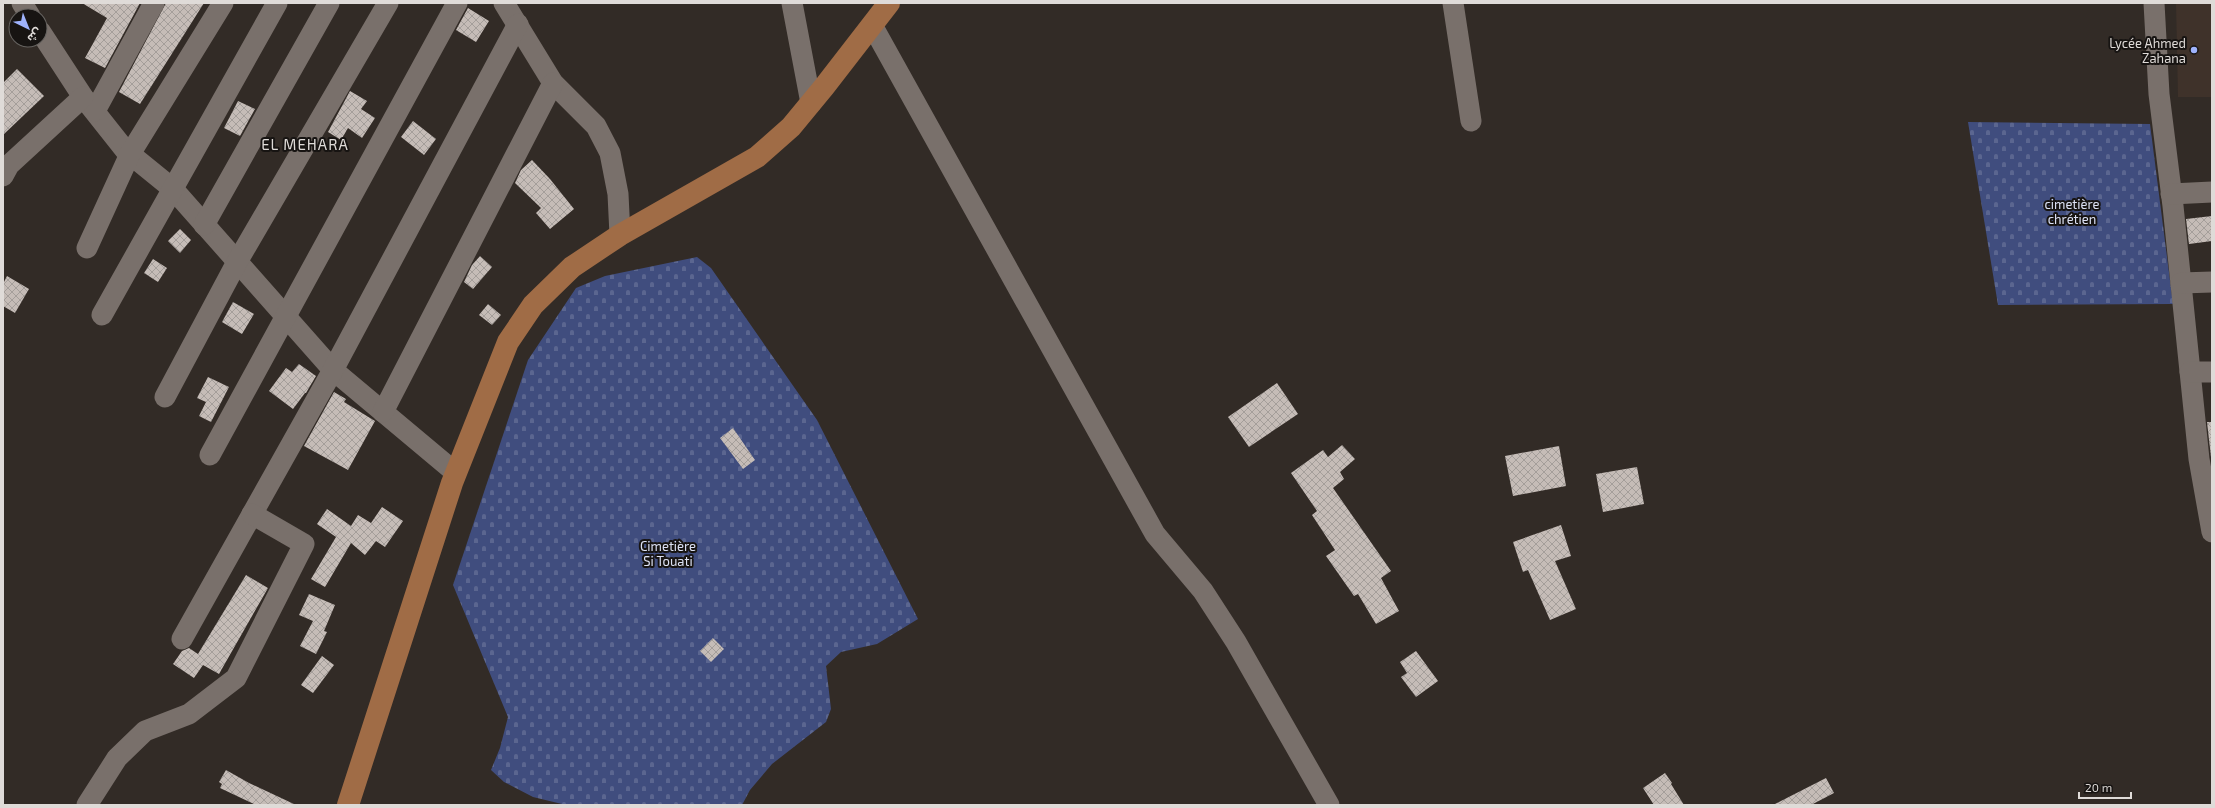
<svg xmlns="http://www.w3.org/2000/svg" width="2215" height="808" font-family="'Exo 2','Noto Sans Arabic',sans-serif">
  <defs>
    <pattern id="cemetery-stones" width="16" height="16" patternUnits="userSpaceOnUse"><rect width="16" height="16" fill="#404d7e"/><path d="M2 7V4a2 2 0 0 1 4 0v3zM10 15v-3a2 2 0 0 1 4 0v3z" fill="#5b6690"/></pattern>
    <pattern id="building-cross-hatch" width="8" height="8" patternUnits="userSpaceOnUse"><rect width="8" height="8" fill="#c5bcb7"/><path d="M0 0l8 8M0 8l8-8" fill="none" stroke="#a49e9a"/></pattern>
  </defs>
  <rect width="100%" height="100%" fill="#322b26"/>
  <path fill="#3f322a" d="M2176 3H2212V97H2178Z"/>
  <g fill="url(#cemetery-stones)">
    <path d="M1968 122 2150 124 2173 304 1998 305Z"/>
    <path d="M697 257 711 268 817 420 918 619 877 644 841 652 826 666 831 709 826 722 772 764 750 790 742 805H566L533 797 504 782 491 770 500 748 508 717 453 585 528 360 576 288 605 276Z"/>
  </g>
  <g fill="url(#building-cross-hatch)">
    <path d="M82 3H140L105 68 85 58 107 18Z"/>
    <path d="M166 3H204L140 104 119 92Z"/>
    <path d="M468 8 489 21 476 42 456 30Z"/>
    <path d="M17 69 44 96 3 135V83Z"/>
    <path d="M350 91 367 101 361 109 375 118 362 138 348 128 341 140 328 132Z"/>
    <path d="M238 101 255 109 240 136 224 128Z"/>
    <path d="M413 121 436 139 424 155 401 137Z"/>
    <path d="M532 160 550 179 574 209 550 229 536 213 541 208 515 183 521 170Z"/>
    <path d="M2212 216V241L2189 244 2186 219Z"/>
    <path d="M180 229 191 240 180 253 168 241Z"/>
    <path d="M480 256 492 267 473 289 464 282 472 265Z"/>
    <path d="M153 259 167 268 158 282 144 273Z"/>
    <path d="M7 276 29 289 15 313 3 306V284Z"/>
    <path d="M233 302 254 314 242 334 222 322Z"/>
    <path d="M488 304 501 315 492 325 479 315Z"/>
    <path d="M299 364 316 376 306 393H305L293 409 269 391 286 368 292 372Z"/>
    <path d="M208 377 229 387 211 422 199 416 206 402 197 398Z"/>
    <path d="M1277 383 1298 414 1249 447 1228 417Z"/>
    <path d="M334 392 346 399 344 402 375 421 348 470 304 446Z"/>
    <path d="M2207 422H2212V464L2211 457Z"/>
    <path d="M733 428 755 460 743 469 720 438Z"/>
    <path d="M1342 445 1355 459 1340 472 1344 479 1333 488 1391 571 1381 578 1399 611 1376 624 1358 594 1354 596 1326 556 1335 550 1312 515 1317 511 1291 473 1323 450 1328 457Z"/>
    <path d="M1559 446 1566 486 1513 496 1505 456Z"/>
    <path d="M1637 467 1644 504 1603 512 1596 474Z"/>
    <path d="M382 507 403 521 385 547 376 541 365 555 351 543 325 587 311 579 336 537 317 524 327 509 351 526 358 515 371 523Z"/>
    <path d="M1561 525 1571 556 1555 561 1576 609 1550 620 1528 570 1523 572 1513 542Z"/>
    <path d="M246 575 268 588 219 674 203 665 194 678 173 664 182 651 189 648 198 654Z"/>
    <path d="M309 594 335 605 324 631 327 632 316 654 300 646 313 621 299 615Z"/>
    <path d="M713 638 724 649 711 662 700 651Z"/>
    <path d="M1416 651 1438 681 1416 697 1401 677 1407 673 1400 662Z"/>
    <path d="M322 656 334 665 313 693 301 685Z"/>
    <path d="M226 770 249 783 296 805H256L220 788 222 784 219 782Z"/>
    <path d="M1665 773 1672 783 1671 784 1684 805H1654L1643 788Z"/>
    <path d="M1826 778 1834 793 1811 805H1773Z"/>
  </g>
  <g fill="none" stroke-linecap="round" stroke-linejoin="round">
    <g stroke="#79706b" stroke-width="21">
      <path d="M22 3 30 16"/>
      <path d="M504 3 553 83 596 126 610 153 618 194 620 235"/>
      <path d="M792 3 811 103"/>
      <path d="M1453 3 1471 121"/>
      <path d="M2154 3 2159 94 2173 206 2199 459 2212 532"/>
      <path d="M872 25 1155 534 1203 591 1236 642 1329 805"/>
      <path d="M40 31 83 97 125 150 173 189 333 370 456 473"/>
      <path d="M95 111 154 3"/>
      <path d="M3 176 9 165 83 97"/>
      <path d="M2171 194 2212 192"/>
      <path d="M204 225 329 3"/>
      <path d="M87 248 130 154 223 3"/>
      <path d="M2181 283 2212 282"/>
      <path d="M102 315 277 3"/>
      <path d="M2190 372H2212"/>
      <path d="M165 397 237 262 388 3"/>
      <path d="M383 412 553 83"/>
      <path d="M210 455 457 3"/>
      <path d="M182 639 333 370 518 24"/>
      <path d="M87 805 117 758 145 731 189 714 236 678 304 544 252 514"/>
    </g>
    <path stroke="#a06c46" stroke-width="22" d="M348 805 452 483 508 342 533 305 572 267 620 235 757 157 791 127 824 87 889 3"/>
  </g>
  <circle fill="#9fb3fd" stroke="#171412" stroke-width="1.5" cx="2194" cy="50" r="4"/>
  <g text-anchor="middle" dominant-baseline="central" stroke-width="4" stroke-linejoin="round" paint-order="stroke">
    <g font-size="13" fill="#dfdbd8" stroke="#171412" text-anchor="end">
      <text x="2186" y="43">Lycée Ahmed<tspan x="2186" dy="15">Zahana</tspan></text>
    </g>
    <g font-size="13" fill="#dde2f5" stroke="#171412">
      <text x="2072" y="204">cimetière<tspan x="2072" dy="15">chrétien</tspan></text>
      <text x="668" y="546">Cimetière<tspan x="668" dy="15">Si Touati</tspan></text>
    </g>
    <g font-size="15" letter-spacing="1" fill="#dfdbd8" stroke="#171412">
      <text x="305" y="144">EL MEHARA</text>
    </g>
  </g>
  <rect width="2215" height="808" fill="none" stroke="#dfdbd8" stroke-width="8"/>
  <g transform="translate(28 28) rotate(137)"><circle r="19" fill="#171412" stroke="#676461"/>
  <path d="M0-3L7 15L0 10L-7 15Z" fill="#9fb3fd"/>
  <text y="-6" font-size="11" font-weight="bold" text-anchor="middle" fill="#dfdbd8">ش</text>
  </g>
  <path d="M2079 792v6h52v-6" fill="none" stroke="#dfdbd8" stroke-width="2"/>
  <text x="2085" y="792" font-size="12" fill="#dfdbd8" stroke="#171412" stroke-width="3" paint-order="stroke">20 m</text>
</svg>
